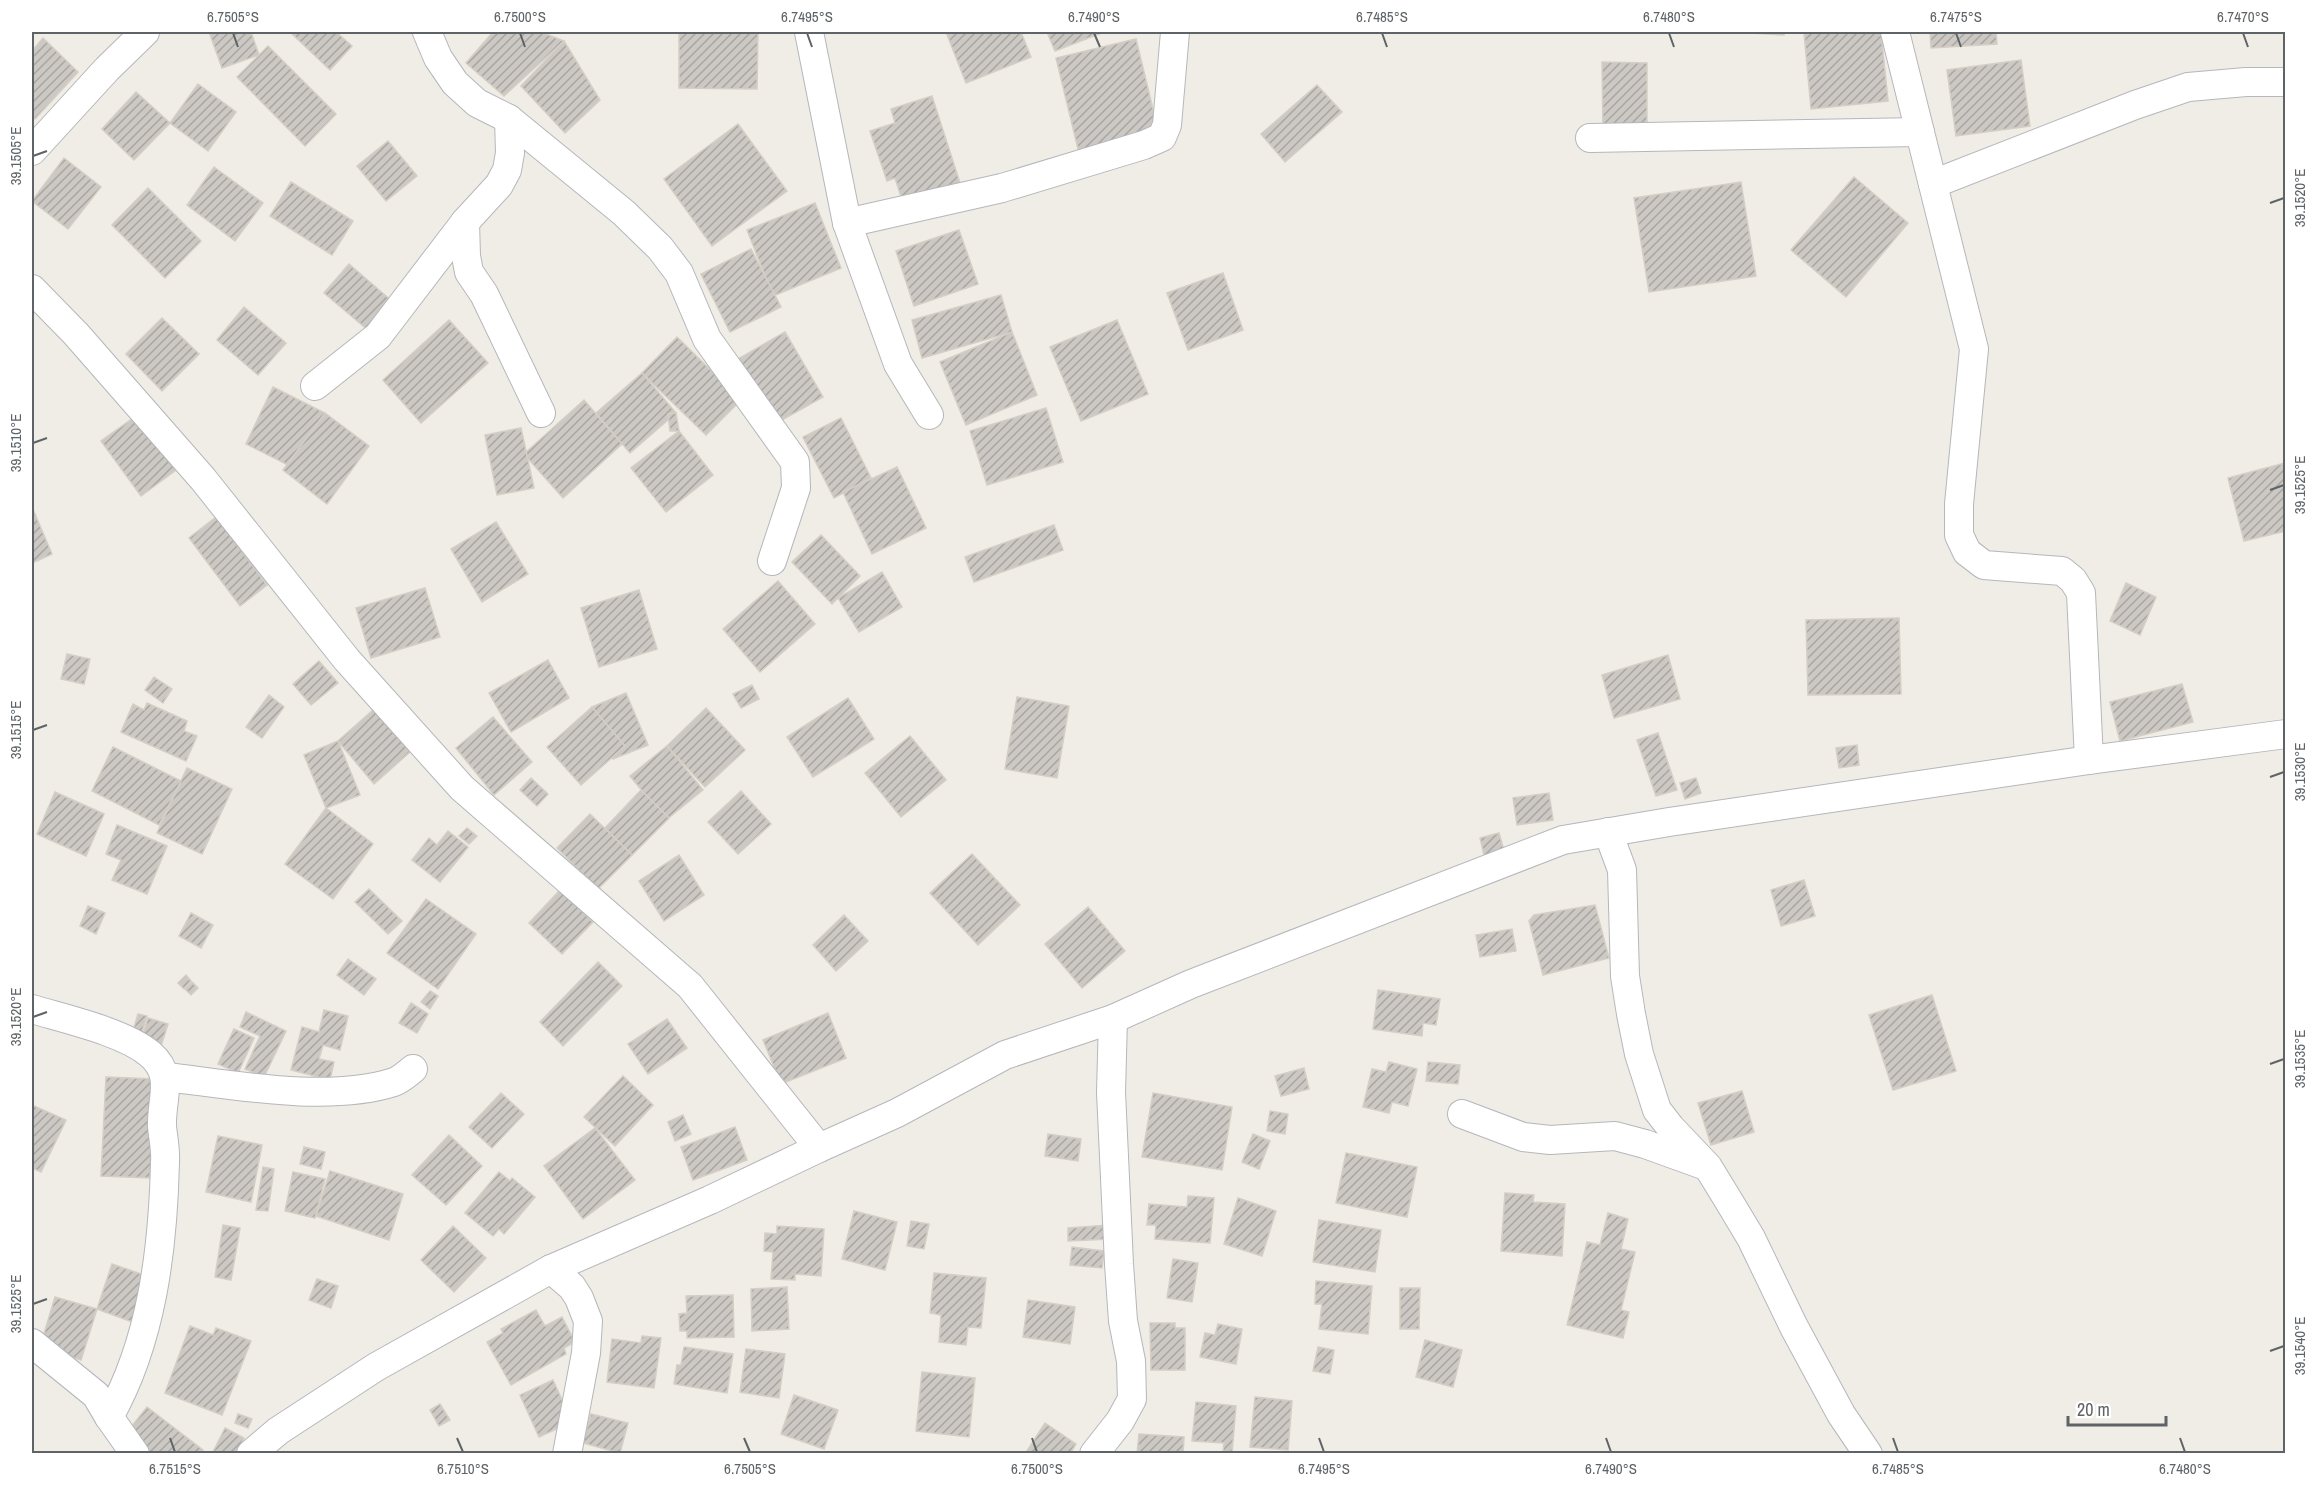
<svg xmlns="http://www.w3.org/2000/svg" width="2317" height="1485" font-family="'Archivo Narrow',sans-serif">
  <defs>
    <pattern id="building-hatch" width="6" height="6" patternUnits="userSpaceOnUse" patternTransform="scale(1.5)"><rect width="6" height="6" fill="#ccc8c3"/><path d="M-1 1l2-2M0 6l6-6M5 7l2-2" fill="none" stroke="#a9a6a2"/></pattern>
  </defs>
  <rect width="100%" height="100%" fill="#f0ede6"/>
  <g fill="url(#building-hatch)" stroke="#d5cec4" stroke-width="1.5">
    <path d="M209 32H251L259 55 222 68Z"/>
    <path d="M292 32H336L352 46 330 70 291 33Z"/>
    <path d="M493 32H541L564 41 504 96 466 63Z"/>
    <path d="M679 32H758L757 89 679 88Z"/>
    <path d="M946 32H1021L1031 57 966 83Z"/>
    <path d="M1047 32H1104L1055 51Z"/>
    <path d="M1734 32H1784V35Z"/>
    <path d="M1820 32H1881L1888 101 1811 109 1804 33Z"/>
    <path d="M1930 32H1996L1997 44 1931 48Z"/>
    <path d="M43 38 78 72 35 119 32 116V51Z"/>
    <path d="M1136 39 1159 134 1079 153 1056 58Z"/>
    <path d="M564 41 600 100 565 133 521 86Z"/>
    <path d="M268 46 336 114 305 146 237 77Z"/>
    <path d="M2021 60 2030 126 1956 136 1947 70Z"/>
    <path d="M1602 62 1647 63V132H1603Z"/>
    <path d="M198 84 236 112 208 151 170 123Z"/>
    <path d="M1317 85 1342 112 1285 162 1261 134Z"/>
    <path d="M136 92 170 123 134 160 102 129Z"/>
    <path d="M932 96 960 183 903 203 895 178 887 181 870 131 895 123 891 109Z"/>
    <path d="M738 124 787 191 712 246 664 179Z"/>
    <path d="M388 141 417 176 386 201 357 166Z"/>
    <path d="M64 158 101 187 68 229 32 201Z"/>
    <path d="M214 167 263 203 235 241 187 205Z"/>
    <path d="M1854 177 1908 223 1846 297 1791 250Z"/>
    <path d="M291 182 353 221 332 255 270 216Z"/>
    <path d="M1741 182 1756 276 1649 292 1634 198Z"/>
    <path d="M148 188 201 241 165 278 112 225Z"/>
    <path d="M815 203 841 268 773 296 747 230Z"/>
    <path d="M959 230 978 284 914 306 896 251Z"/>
    <path d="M751 249 781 307 730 332 701 274Z"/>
    <path d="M349 264 393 302 369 331 324 293Z"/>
    <path d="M1223 273 1243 330 1188 350 1167 293Z"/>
    <path d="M1001 295 1012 332 922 358 912 320Z"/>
    <path d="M244 307 286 343 258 375 217 340Z"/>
    <path d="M162 318 199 354 162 391 126 354Z"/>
    <path d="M449 320 488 363 421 423 383 380Z"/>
    <path d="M1117 320 1148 394 1081 421 1050 347Z"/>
    <path d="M785 332 823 397 775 424 738 359Z"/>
    <path d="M1012 332 1037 395 966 425 940 362Z"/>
    <path d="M677 337 741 400 706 435 642 373Z"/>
    <path d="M642 373 676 413 630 453 596 413Z"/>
    <path d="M273 387 325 413 298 470 246 444Z"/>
    <path d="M584 400 622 444 563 498 524 454Z"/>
    <path d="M1046 408 1063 462 987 485 970 431Z"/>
    <path d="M325 413 369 446 327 504 283 470Z"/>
    <path d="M676 413 679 431H670L668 414Z"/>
    <path d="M136 416 176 470 141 496 101 441Z"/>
    <path d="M841 418 871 478 834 498 803 437Z"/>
    <path d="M521 428 534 488 497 495 485 435Z"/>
    <path d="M679 431 713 475 666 512 631 468Z"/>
    <path d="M2285 463 2286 531 2244 541 2228 478Z"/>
    <path d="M897 467 926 528 872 554 843 492Z"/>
    <path d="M32 507 52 554 32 563Z"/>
    <path d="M216 517 267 585 240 606 189 538Z"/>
    <path d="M496 522 528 574 482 602 451 549Z"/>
    <path d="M1054 525 1063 550 974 582 965 557Z"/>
    <path d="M821 535 860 576 832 604 792 562Z"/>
    <path d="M882 572 902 607 859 632 838 598Z"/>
    <path d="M778 581 815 624 760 672 723 629Z"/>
    <path d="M2126 583 2156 597 2140 635 2110 621Z"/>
    <path d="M425 588 440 637 371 658 356 608Z"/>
    <path d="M639 590 657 649 599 667 581 608Z"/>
    <path d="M1899 618 1901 694 1808 695 1806 620Z"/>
    <path d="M67 654 90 659 84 684 61 679Z"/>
    <path d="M1668 655 1680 699 1614 718 1602 675Z"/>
    <path d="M548 660 569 698 511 732 489 693Z"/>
    <path d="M319 661 338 683 311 705 293 684Z"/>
    <path d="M154 677 172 689 163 703 145 690Z"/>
    <path d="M2182 684 2193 722 2120 741 2110 702Z"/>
    <path d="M752 685 759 699 741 708 733 694Z"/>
    <path d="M626 693 648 745 613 759 592 707Z"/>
    <path d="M269 695 284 707 262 738 246 727Z"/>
    <path d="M1017 697 1069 706 1057 778 1005 769Z"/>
    <path d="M848 698 874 739 813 777 787 737Z"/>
    <path d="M147 703 187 721 184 731 197 736 186 761 121 732 133 704 144 710Z"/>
    <path d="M592 707 625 746 581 785 547 747Z"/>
    <path d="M706 708 745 750 705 787 667 746Z"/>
    <path d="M374 709 410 752 374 784 338 741Z"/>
    <path d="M493 717 532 762 494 795 456 748Z"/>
    <path d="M1658 733 1677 790 1656 796 1637 740Z"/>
    <path d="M910 736 946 780 901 817 865 773Z"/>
    <path d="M338 741 360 795 326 808 304 755Z"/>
    <path d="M1857 745 1859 765 1839 768 1836 748Z"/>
    <path d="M667 746 703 790 666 820 630 776Z"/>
    <path d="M113 747 181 781 159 825 92 791Z"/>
    <path d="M187 768 232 789 202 854 157 833Z"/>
    <path d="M531 778 548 794 537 806 520 790Z"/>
    <path d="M1696 778 1701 793 1685 799 1680 783Z"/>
    <path d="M641 790 669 818 632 855 605 828Z"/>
    <path d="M741 791 771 824 738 854 708 822Z"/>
    <path d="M55 792 104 814 86 856 37 834Z"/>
    <path d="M1549 793 1553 820 1517 825 1513 798Z"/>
    <path d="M326 808 373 844 333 899 285 864Z"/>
    <path d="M590 814 632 855 598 889 557 848Z"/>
    <path d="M117 825 167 846 147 894 112 880 121 860 106 854Z"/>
    <path d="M467 828 477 836 469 844 459 836Z"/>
    <path d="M448 831 468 847 440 882 412 860 429 838 437 845Z"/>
    <path d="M1499 833 1505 854 1485 859 1480 838Z"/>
    <path d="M972 854 1020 905 978 945 930 893Z"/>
    <path d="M679 855 704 895 664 921 639 881Z"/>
    <path d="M1804 880 1815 916 1781 926 1771 890Z"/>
    <path d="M369 889 402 921 388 934 355 902Z"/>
    <path d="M560 890 593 922 562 954 529 923Z"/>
    <path d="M426 899 476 934 438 989 387 953Z"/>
    <path d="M1595 905 1609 958 1543 975 1529 921 1534 915Z"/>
    <path d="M88 906 105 913 96 934 80 926Z"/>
    <path d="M1088 907 1125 951 1082 988 1045 944Z"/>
    <path d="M191 913 213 925 201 948 179 936Z"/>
    <path d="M844 915 868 941 836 971 813 945Z"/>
    <path d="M1512 929 1516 951 1480 957 1476 935Z"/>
    <path d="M348 959 376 979 364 995 337 975Z"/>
    <path d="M598 962 622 986 563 1046 540 1022Z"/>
    <path d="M186 975 191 981 184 989 178 983Z"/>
    <path d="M192 982 198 988 191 995 185 989Z"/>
    <path d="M1378 990 1440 999 1436 1025 1423 1023 1422 1036 1373 1029Z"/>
    <path d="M430 991 438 996 430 1009 421 1002Z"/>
    <path d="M1932 995 1956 1071 1893 1090 1869 1015Z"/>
    <path d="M411 1003 428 1014 417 1033 399 1023Z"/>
    <path d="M324 1010 348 1016 340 1050 323 1045 319 1059 334 1062 330 1080 291 1070 302 1027 319 1032Z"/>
    <path d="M246 1012 286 1031 264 1077 245 1069 260 1036 240 1027Z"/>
    <path d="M828 1013 846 1058 781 1084 763 1040Z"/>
    <path d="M138 1014 147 1016 138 1044 130 1041Z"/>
    <path d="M148 1018 168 1024 160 1049 140 1043Z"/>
    <path d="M667 1019 687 1048 648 1074 628 1044Z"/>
    <path d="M234 1029 254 1038 238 1073 218 1064Z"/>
    <path d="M1389 1062 1417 1069 1408 1106 1392 1102 1389 1113 1363 1107 1372 1069 1386 1072Z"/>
    <path d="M1428 1062 1460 1065 1458 1084 1426 1081Z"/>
    <path d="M1304 1068 1309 1089 1281 1096 1275 1076Z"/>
    <path d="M623 1076 653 1105 615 1146 584 1117Z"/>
    <path d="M106 1077 155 1079 150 1178 101 1176Z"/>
    <path d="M1742 1091 1754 1132 1711 1145 1698 1103Z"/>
    <path d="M501 1093 524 1114 492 1148 469 1127Z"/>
    <path d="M1153 1093 1232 1107 1222 1170 1142 1157Z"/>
    <path d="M32 1105 66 1120 41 1172 32 1168Z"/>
    <path d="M1270 1111 1288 1114 1285 1134 1267 1131Z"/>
    <path d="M683 1115 691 1134 675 1141 668 1122Z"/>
    <path d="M735 1127 747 1160 693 1180 681 1147Z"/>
    <path d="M595 1128 635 1180 583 1219 544 1166Z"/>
    <path d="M1048 1134 1081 1139 1078 1161 1045 1156Z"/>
    <path d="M1253 1134 1270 1141 1259 1169 1242 1162Z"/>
    <path d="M449 1135 482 1166 446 1205 412 1175Z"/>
    <path d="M218 1136 262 1145 251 1202 206 1192Z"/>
    <path d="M304 1147 325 1152 321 1169 300 1164Z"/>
    <path d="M1346 1153 1417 1167 1407 1217 1336 1203Z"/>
    <path d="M263 1167 274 1169 268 1211 256 1210Z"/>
    <path d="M330 1171 403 1194 389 1240 316 1216Z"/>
    <path d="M293 1172 325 1179 315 1218 285 1211Z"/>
    <path d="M499 1172 510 1181 512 1178 535 1197 504 1234 499 1229 493 1236 465 1213Z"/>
    <path d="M1505 1193 1534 1195 1533 1202 1565 1204 1562 1256 1501 1251Z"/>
    <path d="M1188 1196 1214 1198 1210 1243 1155 1239 1156 1225H1147L1149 1204 1187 1207Z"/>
    <path d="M1238 1198 1276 1211 1262 1256 1224 1244Z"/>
    <path d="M854 1211 897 1222 885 1270 842 1259Z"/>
    <path d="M1608 1213 1628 1219 1621 1249 1635 1252 1621 1310 1629 1312 1623 1338 1567 1325 1587 1242 1600 1245Z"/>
    <path d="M1319 1220 1381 1230 1375 1272 1313 1262Z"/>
    <path d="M911 1221 929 1224 924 1249 907 1246Z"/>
    <path d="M223 1225 240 1228 231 1280 215 1277Z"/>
    <path d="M1109 1225 1110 1239 1068 1241V1228Z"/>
    <path d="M453 1226 486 1258 454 1292 421 1260Z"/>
    <path d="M777 1226 824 1229 821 1276 795 1274V1280L771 1279 773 1252 764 1251 765 1233 777 1234Z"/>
    <path d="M1072 1247 1104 1251 1102 1268 1070 1265Z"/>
    <path d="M1173 1259 1198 1263 1192 1302 1167 1298Z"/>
    <path d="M112 1264 150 1277 135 1323 97 1309Z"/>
    <path d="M934 1273 986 1278 981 1328 968 1327 966 1345 939 1342 941 1315 930 1313Z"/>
    <path d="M317 1279 338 1286 331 1308 309 1300Z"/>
    <path d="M1316 1281 1372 1286 1368 1334 1319 1329 1322 1304H1315Z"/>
    <path d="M787 1287 789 1329 752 1331 751 1289Z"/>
    <path d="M1400 1288H1420L1419 1329H1400Z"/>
    <path d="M733 1295 734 1337 687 1338V1331H680L679 1314 687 1313 686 1296Z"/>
    <path d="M55 1297 97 1309 81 1360 40 1347Z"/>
    <path d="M1028 1300 1075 1307 1070 1344 1023 1337Z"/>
    <path d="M536 1310 545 1326 562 1317 575 1342 564 1348 566 1354 511 1385 487 1342 503 1333 501 1329Z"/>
    <path d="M1150 1323H1175V1328H1185V1370H1151Z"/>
    <path d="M1218 1324 1242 1329 1236 1364 1200 1357 1205 1333 1215 1335Z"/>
    <path d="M190 1326 213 1335 216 1328 251 1341 222 1415 165 1393Z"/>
    <path d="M642 1336 661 1338 654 1388 607 1382 612 1339 641 1343Z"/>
    <path d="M1425 1340 1462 1350 1453 1387 1416 1377Z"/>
    <path d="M684 1347 733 1354 727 1393 674 1384 677 1365H681Z"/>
    <path d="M1318 1347 1334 1350 1330 1374 1313 1371Z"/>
    <path d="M746 1349 785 1354 779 1398 740 1392Z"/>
    <path d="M922 1372 975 1378 969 1437 916 1431Z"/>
    <path d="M553 1380 572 1422 539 1437 520 1395Z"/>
    <path d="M794 1395 838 1410 824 1449 781 1434Z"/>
    <path d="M1255 1397 1292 1401 1288 1450 1250 1447Z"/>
    <path d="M1196 1402 1236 1406 1232 1453 1223 1452 1224 1443 1192 1441Z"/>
    <path d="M440 1404 450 1420 439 1426 430 1410Z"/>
    <path d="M147 1407 203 1450 201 1454H146L124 1436Z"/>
    <path d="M238 1414 252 1419 248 1428 235 1423Z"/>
    <path d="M591 1414 628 1423 620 1453 583 1443Z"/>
    <path d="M1045 1423 1076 1444 1070 1454H1025Z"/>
    <path d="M225 1428 244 1438 236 1454H212Z"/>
    <path d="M1139 1434 1184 1437 1183 1454H1137Z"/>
  </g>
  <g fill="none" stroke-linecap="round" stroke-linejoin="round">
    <g stroke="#b4b7bb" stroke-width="30">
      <g id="minor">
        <path d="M427 32 438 58 455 83 477 103 509 119 624 213 660 248 679 273 707 339 795 462 796 488 772 561"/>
        <path d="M809 32 847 223 898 364 929 415"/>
        <path d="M1895 32 1974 349 1959 504V535L1967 552 1984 565 2062 571 2073 580 2081 593 2089 760"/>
        <path d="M1590 138 1920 132"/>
        <path d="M32 151 107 69 145 32"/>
        <path d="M1933 184 2135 105 2188 87 2246 82H2286"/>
        <path d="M465 222 466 256 469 272 484 294 541 413"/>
        <path d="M847 223 1002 188 1144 145 1162 137 1167 125 1175 32"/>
        <path d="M32 289 76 334 203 479 347 660 462 788 690 986 819 1148"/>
        <path d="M315 386 378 336 465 222 499 185 507 170 510 153 509 119"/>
        <path d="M1608 832 1622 870 1625 976 1631 1014 1639 1054 1657 1110 1671 1128 1708 1167 1730 1203 1751 1238 1794 1327 1841 1414 1868 1454"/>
        <path d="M32 1009C65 1019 124 1032 150 1054 175 1075 161 1099 162 1126 163 1138 166 1150 165 1162 163 1249 152 1341 109 1417"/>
        <path d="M167 1077C234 1085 329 1103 394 1082 400 1080 407 1074 413 1069"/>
        <path d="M1462 1114 1523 1137 1550 1140 1615 1136 1645 1144 1706 1166"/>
        <path d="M551 1269 572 1287 579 1298 588 1321 586 1353 567 1454"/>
        <path d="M32 1343 96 1395 109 1417 135 1454"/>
        <path d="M251 1454 278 1431 376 1367 551 1269 710 1200 819 1148 897 1113 1005 1055 1113 1019 1191 984 1563 840 1669 822 2089 760 2286 734"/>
        <path d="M1094 1454 1120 1421 1132 1399 1131 1361 1123 1321 1119 1264 1111 1092 1113 1019"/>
      </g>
    </g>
    <use href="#minor" stroke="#fff" stroke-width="28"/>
  </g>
  <path fill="none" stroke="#5e6367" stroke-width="2" d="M233 33 238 47M520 33 525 47M807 33 812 47M1094 33 1100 47M1382 33 1387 47M1669 33 1674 47M1956 33 1961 47M2243 33 2248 47M33 156 47 151M2270 203 2284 198M33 443 47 438M2270 490 2284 485M33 730 47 725M2270 777 2284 772M33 1017 47 1012M2270 1064 2284 1059M33 1304 47 1299M2270 1351 2284 1346M170 1438 175 1452M457 1438 463 1452M744 1438 750 1452M1032 1438 1037 1452M1319 1438 1324 1452M1606 1438 1611 1452M1893 1438 1898 1452M2180 1438 2185 1452"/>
  <rect width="2317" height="1485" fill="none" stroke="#ffffff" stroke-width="66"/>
  <path d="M2068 1416v9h98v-9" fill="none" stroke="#5e6367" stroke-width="3"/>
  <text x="2077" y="1416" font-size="18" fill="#5e6367" stroke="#ffffff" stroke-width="4.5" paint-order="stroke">20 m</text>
  <rect x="33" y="33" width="2251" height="1419" fill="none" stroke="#5e6367" stroke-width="2"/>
  <g font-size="15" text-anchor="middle" fill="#5e6367">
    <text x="233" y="22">6.7505°S</text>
    <text x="520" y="22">6.7500°S</text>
    <text x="807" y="22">6.7495°S</text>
    <text x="1094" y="22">6.7490°S</text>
    <text x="1382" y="22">6.7485°S</text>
    <text x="1669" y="22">6.7480°S</text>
    <text x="1956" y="22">6.7475°S</text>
    <text x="2243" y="22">6.7470°S</text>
    <text transform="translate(16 156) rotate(-90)" y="5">39.1505°E</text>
    <text transform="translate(2300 198) rotate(-90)" y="5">39.1520°E</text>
    <text transform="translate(16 443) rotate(-90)" y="5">39.1510°E</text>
    <text transform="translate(2300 485) rotate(-90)" y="5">39.1525°E</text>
    <text transform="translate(16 730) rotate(-90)" y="5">39.1515°E</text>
    <text transform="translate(2300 772) rotate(-90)" y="5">39.1530°E</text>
    <text transform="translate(16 1017) rotate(-90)" y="5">39.1520°E</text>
    <text transform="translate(2300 1059) rotate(-90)" y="5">39.1535°E</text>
    <text transform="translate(16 1304) rotate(-90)" y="5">39.1525°E</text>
    <text transform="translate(2300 1346) rotate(-90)" y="5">39.1540°E</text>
    <text x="175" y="1474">6.7515°S</text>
    <text x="463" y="1474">6.7510°S</text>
    <text x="750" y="1474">6.7505°S</text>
    <text x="1037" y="1474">6.7500°S</text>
    <text x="1324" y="1474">6.7495°S</text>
    <text x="1611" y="1474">6.7490°S</text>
    <text x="1898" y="1474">6.7485°S</text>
    <text x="2185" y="1474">6.7480°S</text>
  </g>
</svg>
